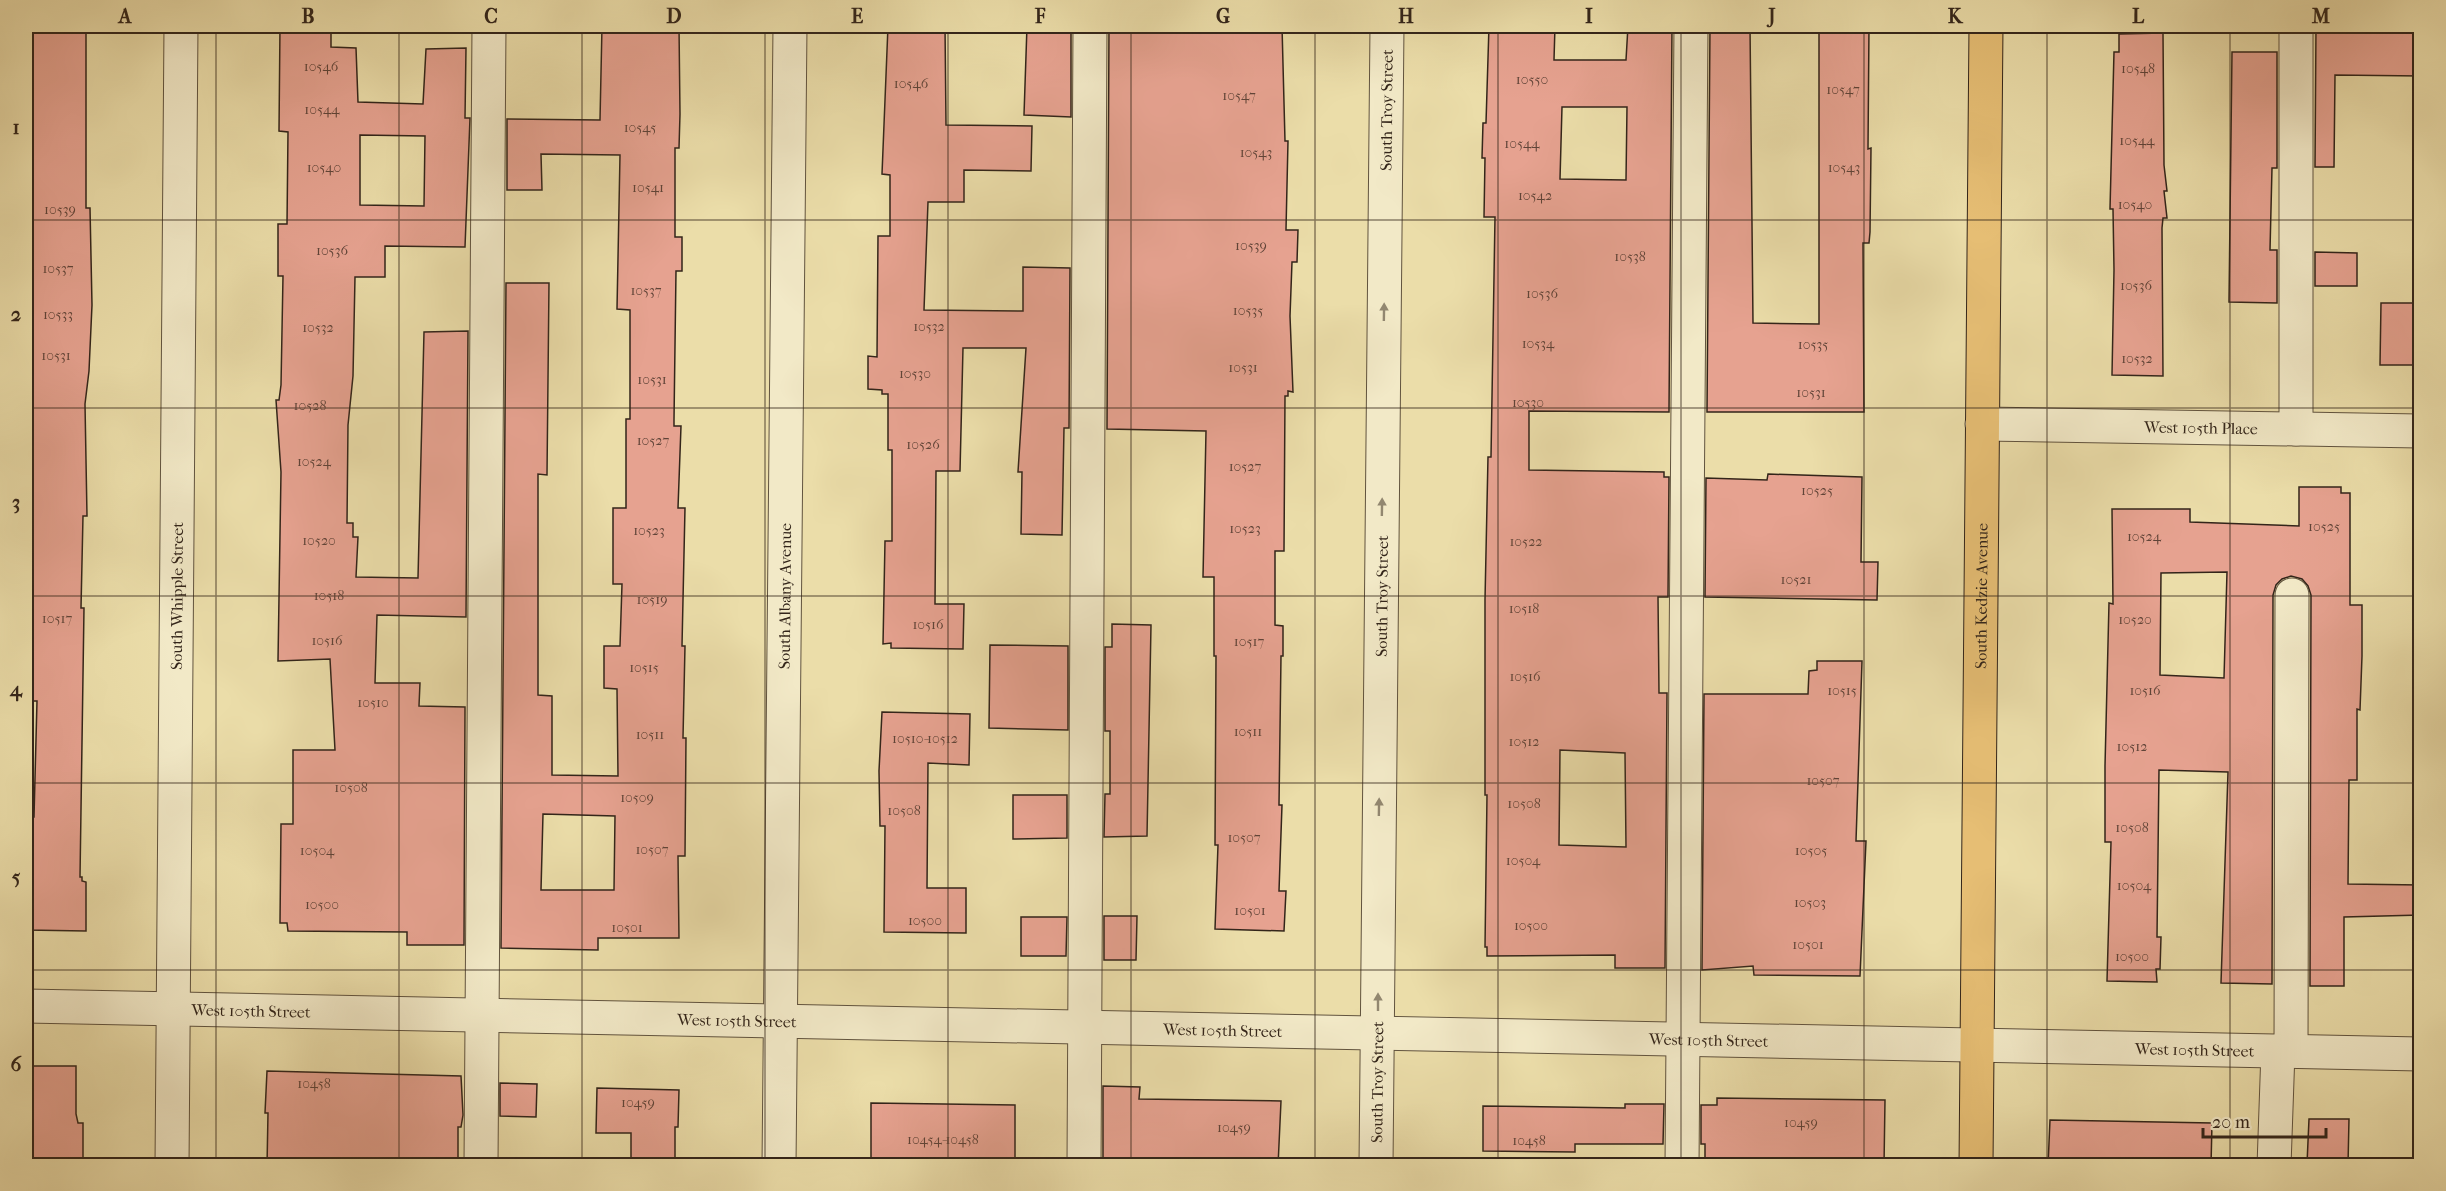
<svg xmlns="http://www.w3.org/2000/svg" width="2446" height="1191" font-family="'IM FELL French Canon',serif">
  <rect width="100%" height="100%" fill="#ebdda9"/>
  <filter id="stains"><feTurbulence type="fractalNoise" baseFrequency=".00333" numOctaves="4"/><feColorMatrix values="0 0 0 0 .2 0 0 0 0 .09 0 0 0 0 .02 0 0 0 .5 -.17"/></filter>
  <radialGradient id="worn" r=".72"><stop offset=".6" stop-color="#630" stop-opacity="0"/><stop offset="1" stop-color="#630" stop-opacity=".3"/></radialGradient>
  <g fill="#e6a290" stroke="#33251a" stroke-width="1.5" fill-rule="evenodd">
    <path d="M26 26H86V208H90L92 305 89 371 85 404 87 516H83L81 608H84L80 877H82V881L86 882V931L26 930V817H34L37 701H26Z"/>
    <path d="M280 26H331V47L356 48 358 102 423 104 426 49 466 48 465 118H470L465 247 385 246V277H355L353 376 348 425 347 523H353V537H358L356 577 418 578 424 332 468 331 466 617 377 615 375 683H420L419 706 465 707 464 945H407V932L288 931 287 923H280L281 824H293V750H335L330 659 278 661 281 472 276 400H279L281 385 283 276H278V224H287L288 132 279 131ZM360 135 425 136 424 206 360 205Z"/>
    <path d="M602 26H679L680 114 679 148H675V237H682V271H676L674 420V426H681L678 508H685L682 646H685L683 738H686L685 856H678L679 938H598V950L501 948 506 283H549L547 475 538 474V695L552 696V775L618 776 617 689 604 688V646H620L622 584H613V508H626V419H630V310L617 309 620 155 541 154 542 190H507V119L600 120ZM543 814 615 816 614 890H541Z"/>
    <path d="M888 26H945L946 125 1032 126 1031 171 964 170V202H928L924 310 1023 311V267L1070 268 1069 428H1064L1062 535 1021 534 1022 472H1018L1026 348H963L960 471H936L935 604H964L963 649 891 648V643L883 644 885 541H892V450H888V394H882V390L868 389V356L877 357 878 236H890V175L882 174Z"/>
    <path d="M1027 26H1071V117L1024 115Z"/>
    <path d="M1109 26H1282L1285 141H1288L1286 230H1298L1297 262H1292L1290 316 1293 392 1288 391V396H1285L1284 551H1275V625L1283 626V656H1281L1279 805H1282L1279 891H1286L1284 931 1215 929 1218 845H1215L1216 656H1214V577H1203L1206 431 1107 429Z"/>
    <path d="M1489 26H1555L1554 60H1626L1628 26H1672L1669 412 1529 411V470L1664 472V477H1669L1668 597H1658L1659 693H1667L1665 968H1615V955L1487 956V947H1485L1487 795H1485V600L1488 457H1491L1495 217H1484L1485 158H1482L1483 123H1486ZM1562 107H1627L1626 180 1560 179ZM1560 750 1625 753 1626 847 1559 845Z"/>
    <path d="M1710 26H1750L1753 323 1819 324V26H1869L1868 149 1871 148 1870 232 1869 243H1863L1864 412H1707Z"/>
    <path d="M2316 26H2355V30L2421 31V76L2335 75 2334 167H2315Z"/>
    <path d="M2163 33 2164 165 2167 191H2164L2167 218H2163L2162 228 2163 376 2112 375 2114 270 2113 209H2110L2114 52H2119V34Z"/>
    <path d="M2232 52H2277V168H2272L2270 250H2277V303L2229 302Z"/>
    <path d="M2315 252 2357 253V286H2315Z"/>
    <path d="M2381 303H2421V365H2380Z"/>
    <path d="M1768 474 1862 477 1861 562H1878L1877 600 1705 597 1706 478 1767 480Z"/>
    <path d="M2299 487H2341V493H2350V605H2362V656L2360 710 2357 709V780H2349L2348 884 2421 885V915L2344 917V986H2310L2311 595 2308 586 2302 579 2291 576 2282 579 2276 585 2273 595 2272 984 2221 983 2228 772 2159 770 2157 937H2161L2160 969H2156L2157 982 2107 981 2111 842H2105V766L2109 603 2113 604 2112 509H2190V522L2299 526ZM2227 572 2224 678 2160 675 2161 573Z"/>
    <path d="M1112 624 1151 625 1147 836 1104 837 1105 794H1110V731H1105V647H1112Z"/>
    <path d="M990 645 1068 646V730L989 728Z"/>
    <path d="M1817 661H1862L1856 841H1866L1860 976 1754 975 1753 966 1702 970 1704 694H1808L1809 671 1817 670Z"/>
    <path d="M882 712 970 714 969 765 928 763 927 888H966V933L884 932 885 826H880L879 771Z"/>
    <path d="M1013 795H1067V838L1013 839Z"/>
    <path d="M1104 916H1137L1136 960H1104Z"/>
    <path d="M1021 917H1067L1066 956H1021Z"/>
    <path d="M26 1066H76V1114L78 1123H83V1161L26 1162Z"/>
    <path d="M267 1071 461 1076 463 1115 461 1127H458V1166H267L268 1113H265Z"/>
    <path d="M500 1083 537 1084 536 1117 500 1116Z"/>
    <path d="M1103 1086 1140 1087 1139 1099 1281 1101 1278 1166H1103Z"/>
    <path d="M597 1088 679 1090 678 1127H675V1166H631V1133H596Z"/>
    <path d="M1717 1098 1885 1100 1884 1166H1705V1144H1701V1105H1717Z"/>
    <path d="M871 1103 1015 1105V1161L871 1160Z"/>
    <path d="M1625 1104H1664L1663 1144H1575V1152L1483 1151V1106L1625 1108Z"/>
    <path d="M2309 1119H2349L2348 1165 2307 1164Z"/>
    <path d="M2050 1120 2212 1123 2211 1166H2048Z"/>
  </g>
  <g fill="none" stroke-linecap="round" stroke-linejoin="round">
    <g stroke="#61533e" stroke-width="35">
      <g id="minor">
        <path id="s1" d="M1982 424 2420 431"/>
        <path d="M2296 429V26"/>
        <path id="s2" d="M26 1006 2420 1054"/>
        <path d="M2291 1051 2292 595"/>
        <path id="s3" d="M172 1166 181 26"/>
        <path d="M481 1166 489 26"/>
        <path id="s4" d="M779 1166 790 26"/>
        <path d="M1084 1166 1090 26"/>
        <path id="s5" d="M1376 1166 1387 26"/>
        <path d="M1682 1166 1691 26"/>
        <path d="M2274 1166 2278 1051"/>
      </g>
    </g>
    <g stroke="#33251a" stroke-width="35">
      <g id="major">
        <path id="s6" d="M1976 1166 1986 26"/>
      </g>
    </g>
    <use href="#minor" stroke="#f2e9c7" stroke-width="33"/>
    <use href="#major" stroke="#e6be74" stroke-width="33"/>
  </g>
  <defs><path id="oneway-solid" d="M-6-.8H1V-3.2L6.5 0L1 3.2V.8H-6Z" transform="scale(1.5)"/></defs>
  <g fill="#928770">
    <use href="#oneway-solid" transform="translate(1384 312) rotate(-89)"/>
    <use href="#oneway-solid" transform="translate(1382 507) rotate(-89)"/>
    <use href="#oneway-solid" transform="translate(1379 807) rotate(-89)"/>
    <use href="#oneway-solid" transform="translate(1378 1002) rotate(-90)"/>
  </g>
  <path fill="none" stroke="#33251a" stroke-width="1.5" stroke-opacity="0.55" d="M216 26V1166M399 26V1166M582 26V1166M765 26V1166M948 26V1166M1131 26V1166M1315 26V1166M1498 26V1166M1681 26V1166M1864 26V1166M2047 26V1166M2230 26V1166M26 220H2420M26 408H2420M26 596H2420M26 783H2420M26 970H2420"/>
  <g text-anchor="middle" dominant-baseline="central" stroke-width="5" stroke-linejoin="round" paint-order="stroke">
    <g font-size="14" fill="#604438">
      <text x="321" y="66">10546</text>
      <text x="2138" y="68">10548</text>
      <text x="1532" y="79">10550</text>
      <text x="911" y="83">10546</text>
      <text x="1843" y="89">10547</text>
      <text x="1239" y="95">10547</text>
      <text x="322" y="109">10544</text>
      <text x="640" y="127">10545</text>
      <text x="2137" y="140">10544</text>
      <text x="1522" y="143">10544</text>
      <text x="1256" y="152">10543</text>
      <text x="324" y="167">10540</text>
      <text x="1844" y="167">10543</text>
      <text x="648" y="187">10541</text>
      <text x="1535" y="195">10542</text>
      <text x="2135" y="204">10540</text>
      <text x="60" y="209">10539</text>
      <text x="1251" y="245">10539</text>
      <text x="332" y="250">10536</text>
      <text x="1630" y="256">10538</text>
      <text x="58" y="268">10537</text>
      <text x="2136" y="285">10536</text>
      <text x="646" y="290">10537</text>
      <text x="1542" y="293">10536</text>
      <text x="1248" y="310">10535</text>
      <text x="58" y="314">10533</text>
      <text x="929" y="326">10532</text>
      <text x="318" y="327">10532</text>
      <text x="1538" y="343">10534</text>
      <text x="1813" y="344">10535</text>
      <text x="56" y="355">10531</text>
      <text x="2137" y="358">10532</text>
      <text x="1243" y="367">10531</text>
      <text x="915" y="373">10530</text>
      <text x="652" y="379">10531</text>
      <text x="1811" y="392">10531</text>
      <text x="1528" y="402">10530</text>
      <text x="310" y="405">10528</text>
      <text x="653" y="440">10527</text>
      <text x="923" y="444">10526</text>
      <text x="314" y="461">10524</text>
      <text x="1245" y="466">10527</text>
      <text x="1817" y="490">10525</text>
      <text x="2324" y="526">10525</text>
      <text x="1245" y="528">10523</text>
      <text x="649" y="530">10523</text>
      <text x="2144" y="536">10524</text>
      <text x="319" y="540">10520</text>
      <text x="1526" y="541">10522</text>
      <text x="1796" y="579">10521</text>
      <text x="329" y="595">10518</text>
      <text x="652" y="599">10519</text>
      <text x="1524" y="608">10518</text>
      <text x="57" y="618">10517</text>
      <text x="2135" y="619">10520</text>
      <text x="928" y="624">10516</text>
      <text x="327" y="640">10516</text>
      <text x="1249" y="641">10517</text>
      <text x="644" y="667">10515</text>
      <text x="1525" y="676">10516</text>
      <text x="1842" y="690">10515</text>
      <text x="2145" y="690">10516</text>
      <text x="373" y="702">10510</text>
      <text x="1248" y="731">10511</text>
      <text x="650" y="734">10511</text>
      <text x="925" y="738">10510-10512</text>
      <text x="1524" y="741">10512</text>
      <text x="2132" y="746">10512</text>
      <text x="1823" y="780">10507</text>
      <text x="351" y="787">10508</text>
      <text x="637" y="797">10509</text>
      <text x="1524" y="803">10508</text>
      <text x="904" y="810">10508</text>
      <text x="2132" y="827">10508</text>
      <text x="1244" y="837">10507</text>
      <text x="652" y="849">10507</text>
      <text x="317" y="850">10504</text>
      <text x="1811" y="850">10505</text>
      <text x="1523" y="860">10504</text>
      <text x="2134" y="885">10504</text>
      <text x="1810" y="902">10503</text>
      <text x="322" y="904">10500</text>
      <text x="1250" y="910">10501</text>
      <text x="925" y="920">10500</text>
      <text x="1531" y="925">10500</text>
      <text x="627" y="927">10501</text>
      <text x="1808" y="944">10501</text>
      <text x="2132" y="956">10500</text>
      <text x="314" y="1083">10458</text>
      <text x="638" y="1102">10459</text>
      <text x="1801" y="1122">10459</text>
      <text x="1234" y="1127">10459</text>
      <text x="943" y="1139">10454-10458</text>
      <text x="1529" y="1140">10458</text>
    </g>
    <g font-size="16" fill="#33251a" stroke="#f2e9c7">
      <text stroke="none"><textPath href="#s5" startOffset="1056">South Troy Street</textPath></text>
      <text stroke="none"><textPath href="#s1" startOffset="219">West 105th Place</textPath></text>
      <text stroke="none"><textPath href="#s4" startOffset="570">South Albany Avenue</textPath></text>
      <text stroke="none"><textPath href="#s5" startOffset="570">South Troy Street</textPath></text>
      <text stroke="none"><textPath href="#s6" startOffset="570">South Kedzie Avenue</textPath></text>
      <text stroke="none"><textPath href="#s3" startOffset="570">South Whipple Street</textPath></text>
      <text stroke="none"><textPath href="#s2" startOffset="225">West 105th Street</textPath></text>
      <text stroke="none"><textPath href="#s2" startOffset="711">West 105th Street</textPath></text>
      <text stroke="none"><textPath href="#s2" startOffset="1197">West 105th Street</textPath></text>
      <text stroke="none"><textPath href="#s2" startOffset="1683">West 105th Street</textPath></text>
      <text stroke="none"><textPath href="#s2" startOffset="2169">West 105th Street</textPath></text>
      <text stroke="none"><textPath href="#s5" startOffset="84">South Troy Street</textPath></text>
    </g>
  </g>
  <rect width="2446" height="1191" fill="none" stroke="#ebdda9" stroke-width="66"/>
  <path d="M2203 1128v9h123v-9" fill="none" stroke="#33251a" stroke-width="3"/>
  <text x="2212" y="1128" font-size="18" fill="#33251a" stroke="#f2e9c7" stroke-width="4.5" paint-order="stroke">20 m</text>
  <rect x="33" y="33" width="2380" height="1125" fill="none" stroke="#33251a" stroke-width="2"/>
  <g font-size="20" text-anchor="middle" font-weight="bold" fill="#33251a">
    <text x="125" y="23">A</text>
    <text x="308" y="23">B</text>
    <text x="491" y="23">C</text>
    <text x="674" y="23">D</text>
    <text x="857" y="23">E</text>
    <text x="1040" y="23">F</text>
    <text x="1223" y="23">G</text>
    <text x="1406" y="23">H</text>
    <text x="1589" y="23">I</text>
    <text x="1772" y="23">J</text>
    <text x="1955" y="23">K</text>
    <text x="2138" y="23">L</text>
    <text x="2321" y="23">M</text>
    <text x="16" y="134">1</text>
    <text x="16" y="321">2</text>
    <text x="16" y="509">3</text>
    <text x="16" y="696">4</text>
    <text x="16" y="884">5</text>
    <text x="16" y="1071">6</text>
  </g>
  <rect width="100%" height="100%" filter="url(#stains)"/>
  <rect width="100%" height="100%" fill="url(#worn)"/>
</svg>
